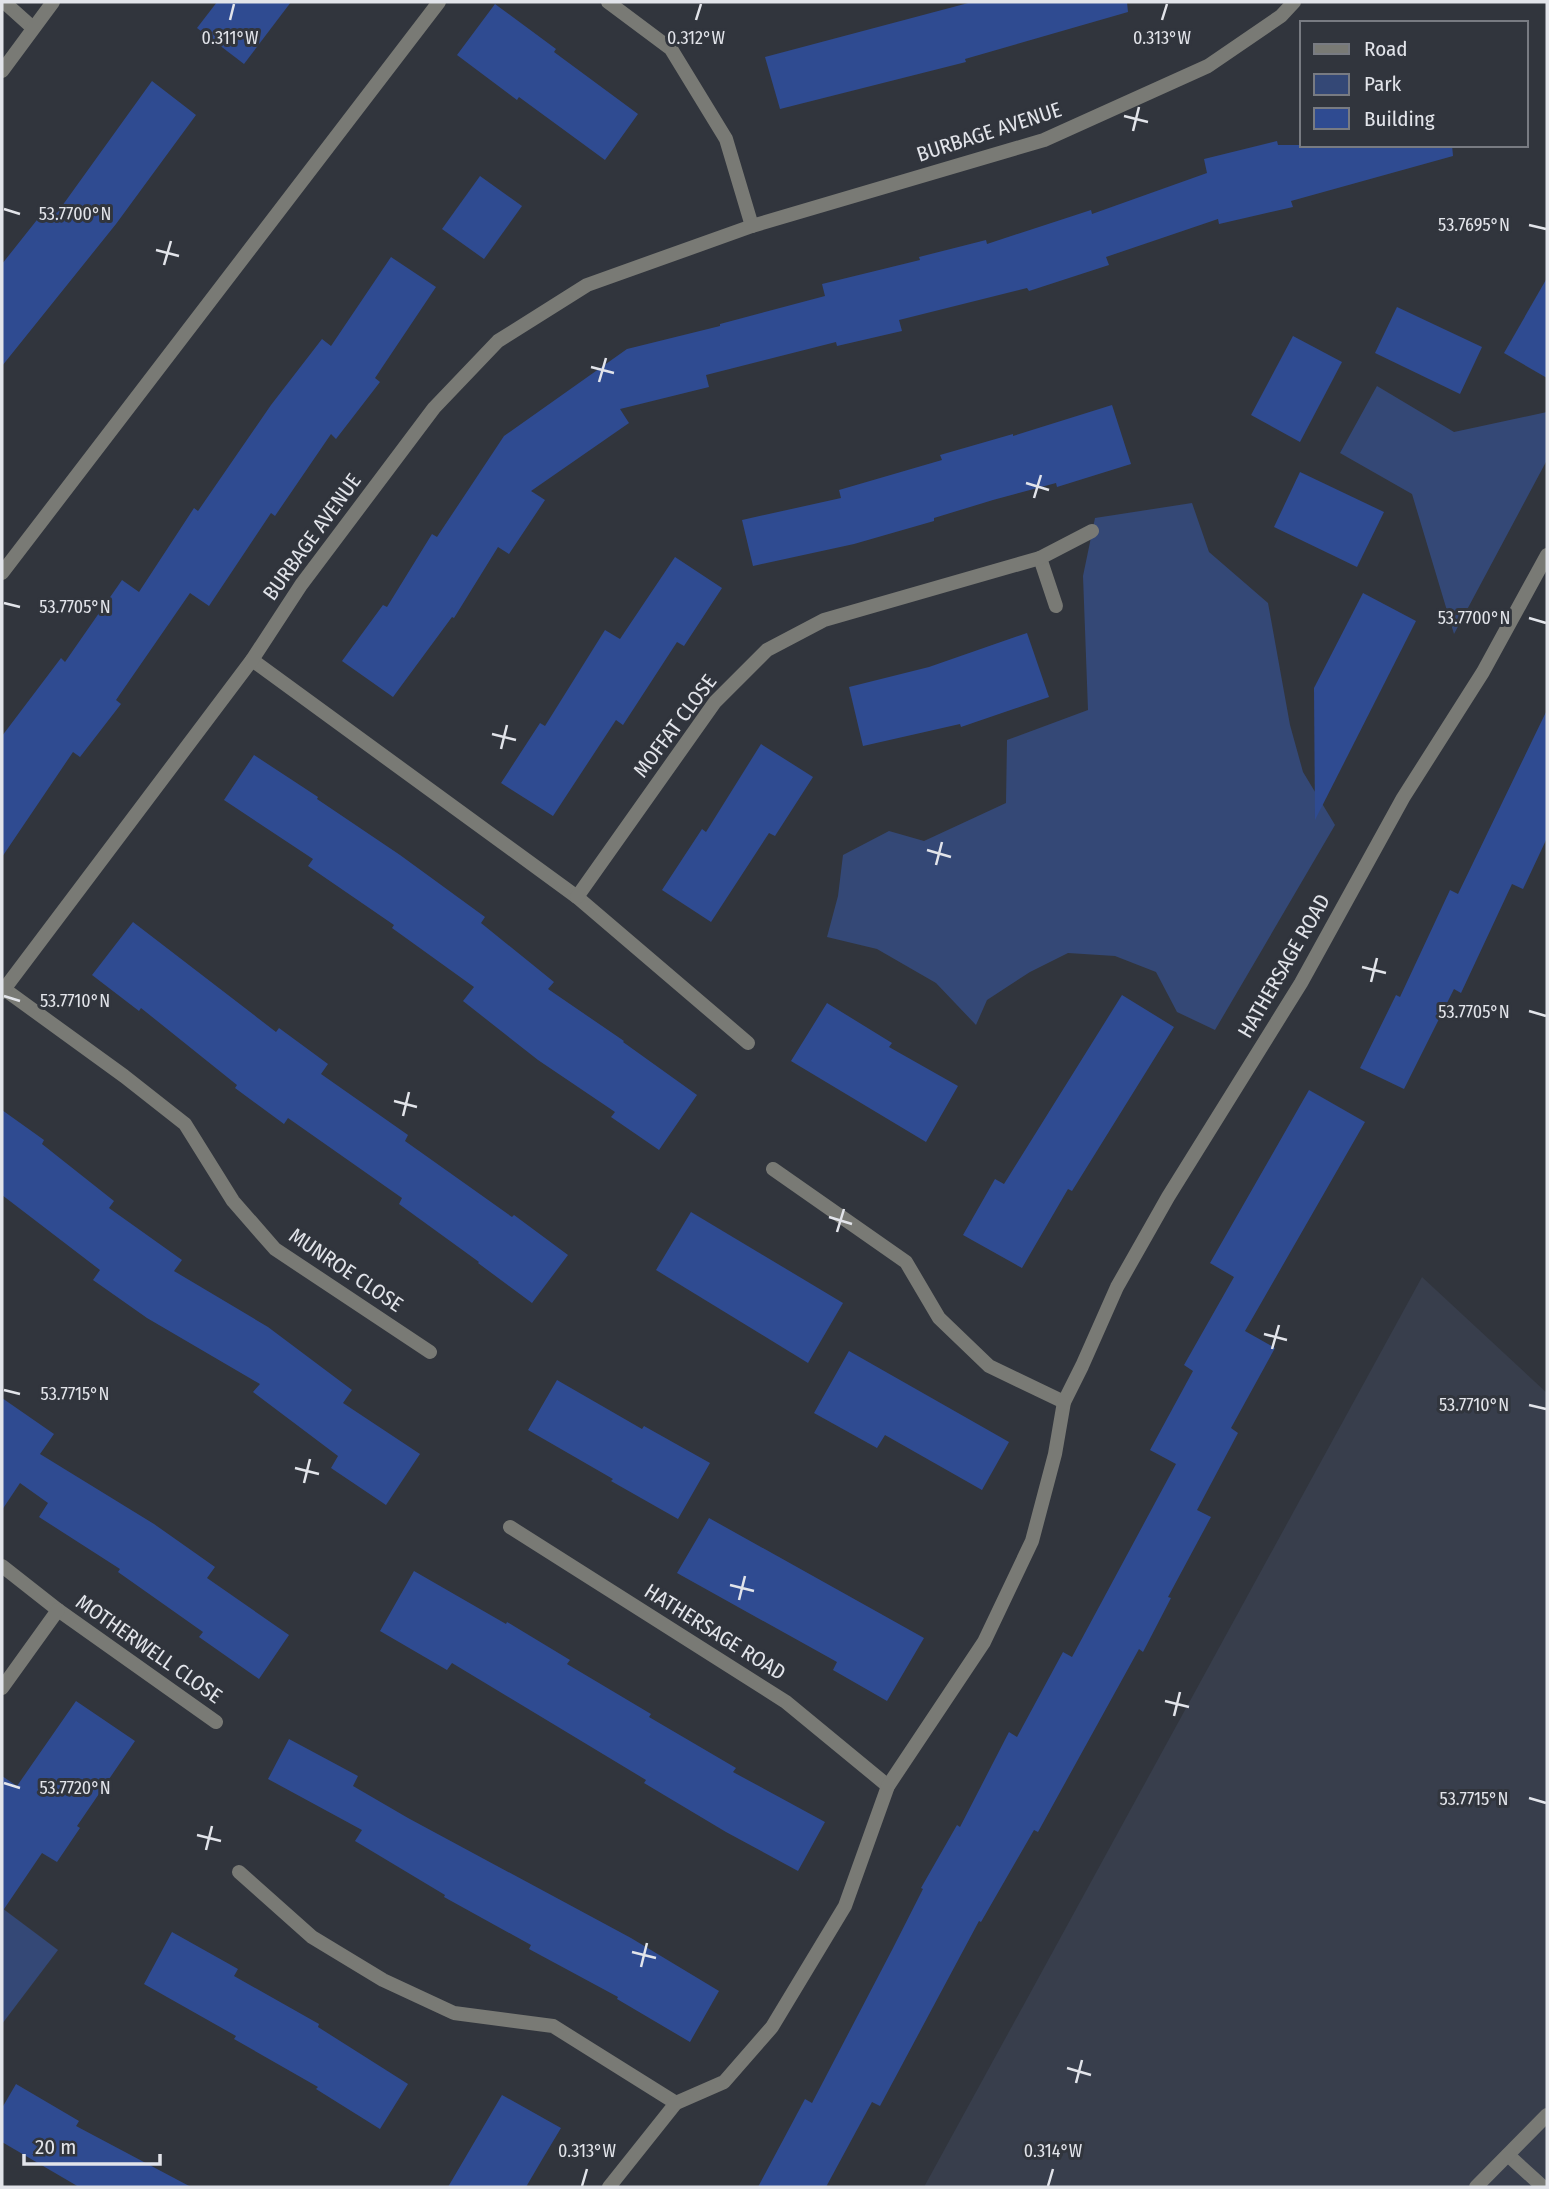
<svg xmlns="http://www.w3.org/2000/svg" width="1549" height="2189" font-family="'Fira Sans Condensed',sans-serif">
  <rect width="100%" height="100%" fill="#31353d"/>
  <path fill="#383e4c" d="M1422 1277 1547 1393V2187H924Z"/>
  <g fill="#344876">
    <path d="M1377 386 1454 432 1547 412V460L1454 634 1412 494 1340 453Z"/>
    <path d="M1192 503 1209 552 1268 603 1290 725 1303 772 1335 825 1215 1030 1177 1012 1156 972 1115 956 1068 953 1030 972 987 1000 976 1025 936 983 877 949 827 937 838 896 843 855 889 831 924 841 1006 803 1007 740 1088 710 1083 576 1095 518Z"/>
    <path d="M2 1908 58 1950 2 2024Z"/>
  </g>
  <g fill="#2f4b91">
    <path d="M217 2H291L244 64 197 28Z"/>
    <path d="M972 2H1127L1128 12 965 59 966 62 780 109 765 57Z"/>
    <path d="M495 4 556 49 554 52 638 114 605 160 519 97 517 100 457 55Z"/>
    <path d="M152 81 196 115 116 224 2 366V264L48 206 57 213Z"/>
    <path d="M1277 141 1278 145H1452L1453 156 1291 201 1293 207 1219 224 1218 219 1106 257 1109 265 1029 291 1027 288 899 320 902 331 837 346 836 342 706 375 709 387 620 409 629 423 531 491 545 500 509 554 498 547 454 618 452 617 393 697 342 661 383 605 387 607 432 534 437 537 504 436 627 349 720 326V324L825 296 822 284 920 260 919 257 986 240 987 244 1091 210 1092 214 1207 173 1204 159Z"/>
    <path d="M480 176 522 206 484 259 442 229Z"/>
    <path d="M391 257 436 287 375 378 380 382 336 439 331 434 275 516 271 513 209 606 190 593 116 700 121 704 80 757 73 752 2 857V736L61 658 65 662 122 580 139 592 194 508 198 511 271 405 322 339 331 346Z"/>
    <path d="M1547 278V378L1504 353Z"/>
    <path d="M1397 307 1482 347 1460 394 1375 353Z"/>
    <path d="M1293 336 1342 362 1300 442 1251 415Z"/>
    <path d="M1112 405 1131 464 1057 487 1056 483 993 500 934 518V521L854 544 753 566 742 520 841 498 839 490 942 460 940 455 1013 434V436Z"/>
    <path d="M1300 472 1384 512 1357 567 1274 527Z"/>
    <path d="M675 557 722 588 684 646 677 642 623 725 616 720 553 816 501 783 540 723 545 726 605 630 620 639Z"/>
    <path d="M1363 593 1416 621 1315 820 1314 688Z"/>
    <path d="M1027 633 1049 697 961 727 960 724 863 746 849 687 929 667Z"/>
    <path d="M1547 710V838L1523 889 1512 884 1461 993 1454 989 1404 1089 1360 1068 1396 995 1400 997 1450 890 1458 894Z"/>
    <path d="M761 744 813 777 775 836 769 833 711 922 662 890 702 829 706 832Z"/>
    <path d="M254 755 318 797 317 799 400 855 485 917 481 923 554 982 548 989 624 1041 623 1042 697 1095 659 1150 611 1117 615 1112 538 1060 463 1001 474 987 392 928 394 925 308 866 313 859 224 800Z"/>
    <path d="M133 922 276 1032 279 1028 328 1064 321 1074 408 1135 405 1141 512 1217 514 1215 568 1255 532 1303 478 1263 479 1262 399 1204 402 1198 288 1118 284 1124 235 1088 237 1085 141 1008 139 1011 92 975Z"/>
    <path d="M1122 995 1174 1027 1072 1191 1068 1189 1022 1268 963 1235 995 1179 1004 1184Z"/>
    <path d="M827 1003 892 1043 889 1047 958 1086 926 1142 791 1061Z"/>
    <path d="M1309 1090 1365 1122 1245 1331 1275 1348 1231 1428 1238 1433 1197 1510 1211 1517 1168 1597 1171 1598 1143 1652 1139 1649 1038 1832 1034 1830 981 1922 979 1921 880 2106 872 2102 826 2187H758L805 2099 812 2103 892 1950 923 1889 921 1888 957 1825 960 1827 1009 1732 1017 1737 1063 1652 1072 1657 1176 1464 1150 1450 1193 1371 1184 1365 1234 1277 1210 1263Z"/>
    <path d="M2 1110 44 1140 42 1144 114 1201 109 1208 182 1260 174 1271 268 1327 352 1390 343 1403 420 1454 386 1505 331 1468 338 1456 253 1392 260 1384 147 1318 93 1280 100 1270 2 1195Z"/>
    <path d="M691 1212 843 1303 808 1363 656 1270Z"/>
    <path d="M849 1351 1009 1442 982 1490 885 1435 877 1448 814 1413Z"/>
    <path d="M557 1380 642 1429 644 1426 710 1463 678 1519 611 1481 613 1479 528 1430Z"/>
    <path d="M2 1398 54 1434 40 1454 154 1524 215 1567 207 1578 289 1635 259 1679 199 1637 203 1632 118 1572 120 1569 39 1517 48 1503 20 1483 2 1510Z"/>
    <path d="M709 1518 924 1638 887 1701 833 1670 837 1662 677 1573Z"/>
    <path d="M414 1571 506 1624 507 1622 570 1660 567 1664 651 1714 649 1717 736 1768 733 1772 825 1822 798 1871 726 1832 644 1783 646 1780 452 1663 447 1670 380 1631Z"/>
    <path d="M76 1701 135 1741 77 1826 80 1828 57 1862 42 1853 2 1912V1776L17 1786Z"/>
    <path d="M289 1739 358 1776 353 1786 408 1818 631 1938 719 1991 690 2042 617 1999 618 1997 529 1949 531 1945 444 1897 445 1895 355 1841 362 1830 268 1779Z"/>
    <path d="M172 1932 238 1969 234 1976 319 2024 318 2027 408 2084 380 2129 316 2089 318 2087 234 2039 236 2036 144 1984Z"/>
    <path d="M16 2084 79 2121 76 2126 191 2187H79L2 2142V2108Z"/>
    <path d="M502 2095 561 2128 543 2158 526 2187H448Z"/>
  </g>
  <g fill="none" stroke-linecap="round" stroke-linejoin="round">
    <g stroke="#797a75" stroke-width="14">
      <path d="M2 573 439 2"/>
      <path d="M1508 2155 1543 2187"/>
      <path d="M1476 2187 1547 2115"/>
    </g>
    <g stroke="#797a75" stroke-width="14">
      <path d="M4 2 33 28"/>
      <path d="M608 2 671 49 726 139 752 226"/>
      <path d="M2 71 53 2"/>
      <path d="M1040 558 1056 606"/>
      <path d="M252 660 577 897 748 1043"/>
      <path d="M577 897 715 702 767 650 824 620 1040 558 1092 531"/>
      <path d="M4 989 124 1076 185 1124 233 1201 275 1249 430 1352"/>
      <path d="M2 992 252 660 301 585 434 408 498 341 587 285 752 226 1044 140 1208 66 1281 16 1294 2"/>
      <path d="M773 1169 906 1262 939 1318 989 1366 1064 1402"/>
      <path d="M510 1527 786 1702 888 1786"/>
      <path d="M2 1566 58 1610 216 1722"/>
      <path d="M2 1688 58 1610"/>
      <path d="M239 1872 312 1937 383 1980 454 2013 553 2026 676 2103"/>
      <path d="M609 2187 676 2103 724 2082 772 2027 845 1906 888 1786 984 1642 1032 1541 1055 1454 1064 1402 1082 1366 1117 1287 1168 1197 1301 983 1403 798 1483 672 1547 555"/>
    </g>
  </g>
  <path fill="none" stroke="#e2e4ea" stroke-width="2.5" d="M230 20 234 4M696 20 701 4M1162 20 1167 4M1124 116 1148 122M1133 131 1139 107M4 209 20 214M1529 225 1546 229M156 250 179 256M164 265 171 241M591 367 614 373M599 382 606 358M1026 483 1049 490M1034 498 1041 475M4 603 20 607M1529 618 1546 623M492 734 516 740M501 749 507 725M927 850 951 857M936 865 942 842M1362 967 1386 973M1371 982 1377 958M4 996 20 1001M1529 1011 1546 1016M394 1101 417 1107M403 1116 409 1092M829 1217 852 1224M837 1232 844 1209M1264 1334 1287 1340M1272 1349 1279 1325M4 1390 20 1394M1529 1405 1546 1409M295 1468 319 1474M304 1483 310 1459M730 1585 754 1591M739 1600 745 1576M1165 1701 1189 1707M1174 1716 1180 1692M4 1783 20 1788M1529 1798 1546 1803M197 1835 221 1841M206 1850 212 1826M632 1952 656 1958M641 1967 647 1943M1067 2068 1091 2075M1076 2083 1082 2060M582 2186 587 2169M1048 2186 1053 2169"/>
  <g text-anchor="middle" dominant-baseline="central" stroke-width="6" stroke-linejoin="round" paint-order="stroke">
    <g font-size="21" fill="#e2e4ea" stroke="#31353d">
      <text transform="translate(989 132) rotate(-18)">BURBAGE AVENUE</text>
      <text transform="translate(312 537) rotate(-54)">BURBAGE AVENUE</text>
      <text transform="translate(675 726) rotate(-53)">MOFFAT CLOSE</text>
      <text transform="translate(1284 966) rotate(-60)">HATHERSAGE ROAD</text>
      <text transform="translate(346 1270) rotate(34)">MUNROE CLOSE</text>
      <text transform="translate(715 1632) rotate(32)">HATHERSAGE ROAD</text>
      <text transform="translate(149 1649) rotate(35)">MOTHERWELL CLOSE</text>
    </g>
  </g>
  <g font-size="18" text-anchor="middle" fill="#e2e4ea" stroke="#31353d" stroke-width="6" stroke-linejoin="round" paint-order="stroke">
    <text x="230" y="44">0.311°W</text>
    <text x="696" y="44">0.312°W</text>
    <text x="1162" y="44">0.313°W</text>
    <text x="75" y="220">53.7700°N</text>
    <text x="1474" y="231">53.7695°N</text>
    <text x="75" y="613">53.7705°N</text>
    <text x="1474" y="624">53.7700°N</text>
    <text x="75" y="1007">53.7710°N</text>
    <text x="1474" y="1018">53.7705°N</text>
    <text x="75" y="1400">53.7715°N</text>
    <text x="1474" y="1411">53.7710°N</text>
    <text x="75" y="1794">53.7720°N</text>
    <text x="1474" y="1805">53.7715°N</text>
    <text x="587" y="2157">0.313°W</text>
    <text x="1053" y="2157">0.314°W</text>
  </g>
  <rect width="1549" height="2189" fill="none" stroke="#e2e4ea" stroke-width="7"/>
  <rect x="1300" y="21" width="228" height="126" fill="#31353d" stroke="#787b82" stroke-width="2"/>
  <rect x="1314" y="44" width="35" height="10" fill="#797a75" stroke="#787b82" stroke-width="2"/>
  <text x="1364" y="56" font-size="21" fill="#e2e4ea">Road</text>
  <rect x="1314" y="74" width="35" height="21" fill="#344876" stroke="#787b82" stroke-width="2"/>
  <text x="1364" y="91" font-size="21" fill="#e2e4ea">Park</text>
  <rect x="1314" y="108" width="35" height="21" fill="#2f4b91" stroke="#787b82" stroke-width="2"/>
  <text x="1364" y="126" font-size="21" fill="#e2e4ea">Building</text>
  <path d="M24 2154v10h136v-10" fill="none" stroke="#e2e4ea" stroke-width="3.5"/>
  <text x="35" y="2154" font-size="21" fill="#e2e4ea" stroke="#31353d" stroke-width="5" paint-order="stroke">20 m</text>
</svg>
